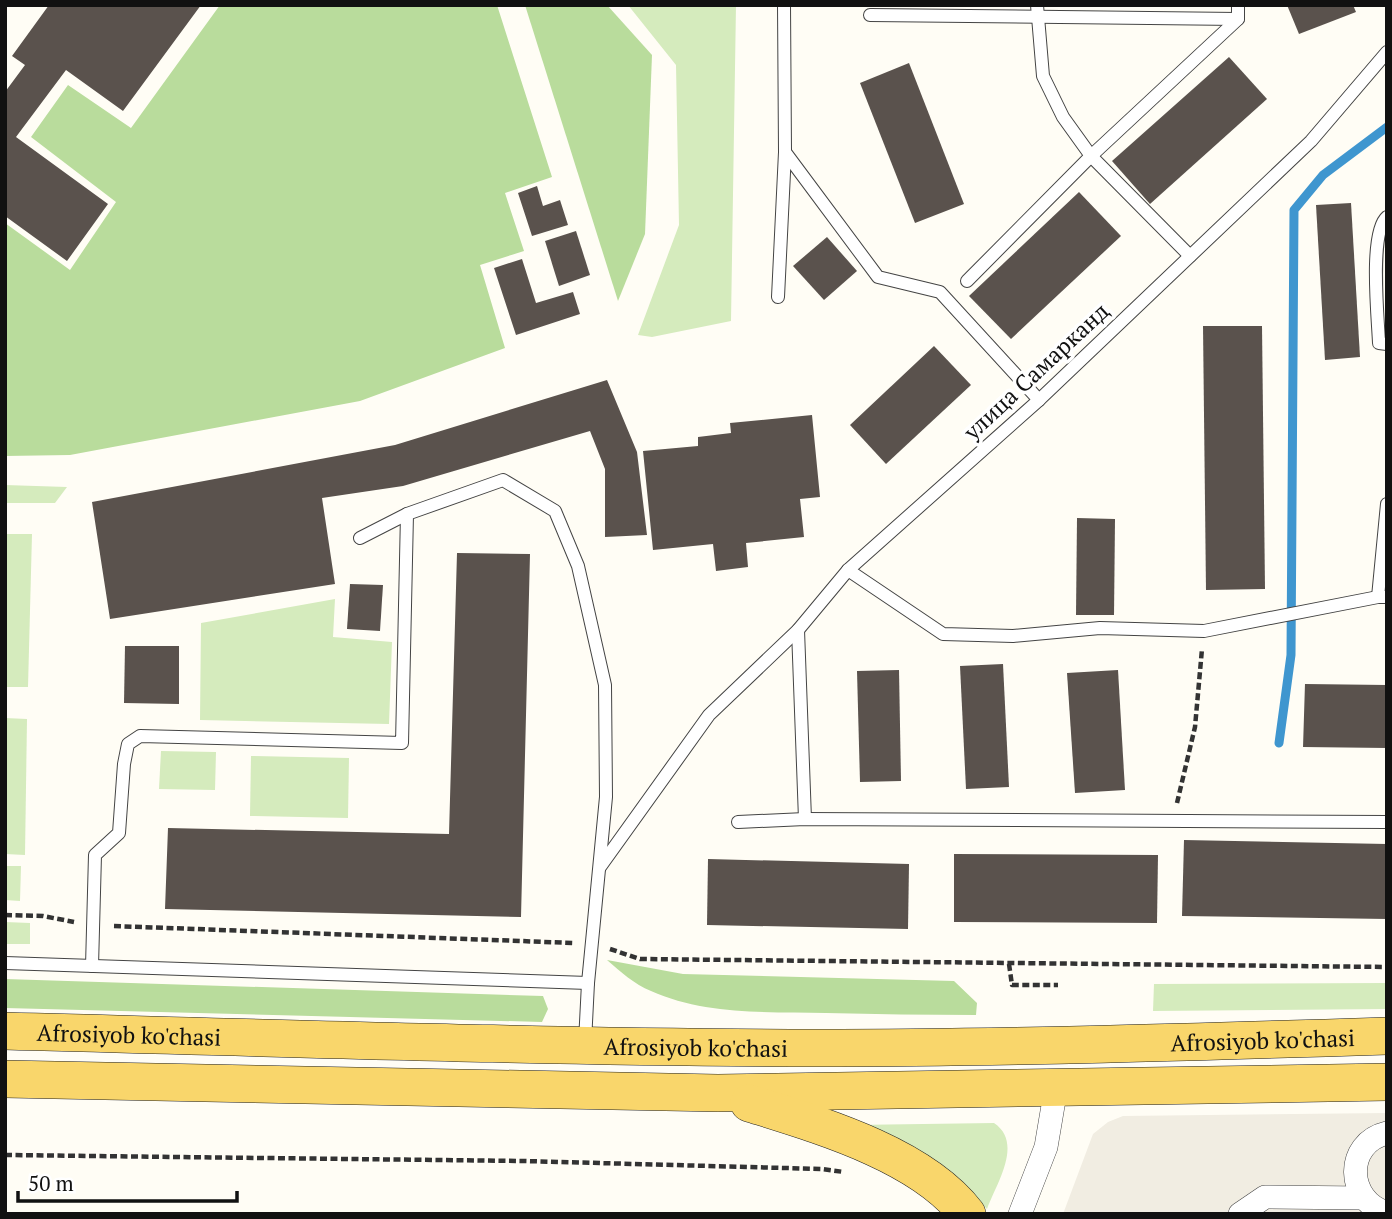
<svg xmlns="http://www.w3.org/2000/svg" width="1392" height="1219" font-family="'PT Serif',serif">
  <rect width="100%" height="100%" fill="#fffdf5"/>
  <g fill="#d5ebbd">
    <path d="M628 5H736L731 321 652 337 638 335 679 225 676 65Z"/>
    <path d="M5 485 67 487 55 503H5Z"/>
    <path d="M5 534H32L28 687H5Z"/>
    <path d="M335 599 333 637 392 642 389 724 200 720 201 623Z"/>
    <path d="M5 718 27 719 25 855 5 854Z"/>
    <path d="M161 751 216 752 215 790 159 789Z"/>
    <path d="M251 756 349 758 348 818 250 816Z"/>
    <path d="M5 866H21L20 901 5 900Z"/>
    <path d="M5 922 30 923V944H5Z"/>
    <path d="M1387 983V1009L1153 1011 1154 984Z"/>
    <path d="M994 1123C1024 1143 996 1184 987 1209L960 1181 936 1162 852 1125Z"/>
  </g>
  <g fill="#b9dc9c">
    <path d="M220 5H497L552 177 505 193 524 251 480 265 505 348 360 401 70 455 5 456V223L70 270 116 202 31 137 68 85 131 128Z"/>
    <path d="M525 5H607L652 55 645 234 618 301Z"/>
    <path d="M607 960 683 974 954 981 977 1003 976 1015C926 1015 876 1014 826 1013 769 1012 704 1015 651 991 634 984 621 972 607 960Z"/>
    <path d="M5 979 543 996 548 1009 542 1022 5 1008Z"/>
  </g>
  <path fill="#f1ede2" d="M1387 1113V1214H1063L1093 1134 1108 1122 1123 1116Z"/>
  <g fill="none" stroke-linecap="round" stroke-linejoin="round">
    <path stroke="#3f96cf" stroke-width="9" d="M1279 743 1291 655 1294 210 1323 175 1387 127"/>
  </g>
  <g fill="#5a524d">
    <path d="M49 5H201L123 111 66 70 16 137 108 204 67 261 5 216V92L25 65 12 56Z"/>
    <path d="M1287 5H1353L1356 12 1299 34Z"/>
    <path d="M1229 57 1267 99 1150 204 1112 161Z"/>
    <path d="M909 63 964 204 915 223 860 83Z"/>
    <path d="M537 186 543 206 560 200 568 225 532 236 518 193Z"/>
    <path d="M1079 192 1121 236 1011 339 969 296Z"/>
    <path d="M1351 203 1360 357 1325 360 1316 205Z"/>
    <path d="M576 231 590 275 559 286 545 241Z"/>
    <path d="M827 237 857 271 824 300 793 266Z"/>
    <path d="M522 259 536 303 573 292 580 314 516 335 494 268Z"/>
    <path d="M1203 326H1262L1265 589 1206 590Z"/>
    <path d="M934 346 971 385 886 464 850 425Z"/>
    <path d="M607 380 637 452 647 535 605 537V469L590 431 403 486 322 498 335 584 110 619 92 502 395 445Z"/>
    <path d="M812 415 820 497 800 499 804 537 746 543 748 567 716 571 713 544 653 550 643 451 698 446V437L731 433 730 423Z"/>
    <path d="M1077 518 1115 519 1114 615H1076Z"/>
    <path d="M457 553 530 554 521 917 165 909 168 828 449 834Z"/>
    <path d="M350 584 383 585 380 631 347 629Z"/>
    <path d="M125 646H179V704L124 703Z"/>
    <path d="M1003 664 1009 787 966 789 960 666Z"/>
    <path d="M899 670 901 781 860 782 857 671Z"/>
    <path d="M1118 670 1125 790 1075 793 1067 673Z"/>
    <path d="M1305 684 1387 685V748L1303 747Z"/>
    <path d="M1184 840 1387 844V919L1182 916Z"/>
    <path d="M954 854 1158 855 1157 923 954 922Z"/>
    <path d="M708 859 909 864 908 929 707 925Z"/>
  </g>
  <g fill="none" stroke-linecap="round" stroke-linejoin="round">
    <g stroke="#444" stroke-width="14">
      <g id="lane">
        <path d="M1037 5 1043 76 1063 117 1091 156 1190 256"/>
        <path d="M870 15 1238 19"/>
        <path d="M785 152 878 277 940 292 1039 400"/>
        <path d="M1387 217C1369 232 1378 318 1379 343L1387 344"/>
        <path d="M967 281 1091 156 1238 19V5"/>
        <path d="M778 297 785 152 784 5"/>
        <path d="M360 538 407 514 503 480 555 511 578 566 605 685 606 797 588 983 585 1042"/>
        <path d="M848 570 943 634 1013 636 1100 628 1204 631 1378 597H1387"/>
        <path d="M1378 597 1387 504"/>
        <path d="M798 630 805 819"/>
        <path d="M738 822 805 819 1387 822"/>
        <path d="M600 867 709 715 798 630 848 570 1039 400 1311 141 1387 52"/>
        <path d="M5 963 588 983"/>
        <path d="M92 966 95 855 119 833 124 764 128 744 140 736 402 743 407 514"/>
      </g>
    </g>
    <g stroke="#444" stroke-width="24">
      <g id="street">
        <path d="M1387 1133C1344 1143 1346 1201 1387 1213"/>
        <path d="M1020 1214 1046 1147 1056 1088"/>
        <path d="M1240 1214 1265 1197 1363 1198"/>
      </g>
    </g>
    <g stroke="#222" stroke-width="38">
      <g id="primary">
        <path id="s1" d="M5 1031C276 1038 547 1047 817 1048 1007 1048 1197 1042 1387 1036"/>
        <path d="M5 1079 718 1093 1387 1082"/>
        <path d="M749 1103C819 1125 921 1154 967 1214"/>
      </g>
    </g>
    <g stroke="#333" stroke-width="4.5" stroke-dasharray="7 3.5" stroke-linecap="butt">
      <path d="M1177 803 1195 727 1202 649"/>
      <path d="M5 915 43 916 74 922"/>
      <path d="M114 926 574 943"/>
      <path d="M610 949 640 959 1387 967"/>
      <path d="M1009 964 1012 985H1058"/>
      <path d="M5 1155 523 1161 822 1169 844 1172"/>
    </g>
    <use href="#lane" stroke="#fff" stroke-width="12"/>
    <use href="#street" stroke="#fff" stroke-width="23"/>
    <use href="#primary" stroke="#f9d66b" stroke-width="37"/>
  </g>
  <g text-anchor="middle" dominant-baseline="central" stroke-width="7" stroke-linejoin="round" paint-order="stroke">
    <g font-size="23" fill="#111" stroke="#fff">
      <text transform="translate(1036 371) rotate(-43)">улица Самарканд</text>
      <text stroke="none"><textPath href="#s1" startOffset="124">Afrosiyob ko'chasi</textPath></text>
      <text stroke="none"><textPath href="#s1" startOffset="1258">Afrosiyob ko'chasi</textPath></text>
      <text stroke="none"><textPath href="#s1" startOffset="691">Afrosiyob ko'chasi</textPath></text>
    </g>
  </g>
  <rect width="1392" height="1219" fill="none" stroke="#111111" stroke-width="14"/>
  <path d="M18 1191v10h219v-10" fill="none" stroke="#111111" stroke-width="3.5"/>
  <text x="28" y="1191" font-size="21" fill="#111111" stroke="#ffffff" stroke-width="5" paint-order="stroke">50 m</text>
</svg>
